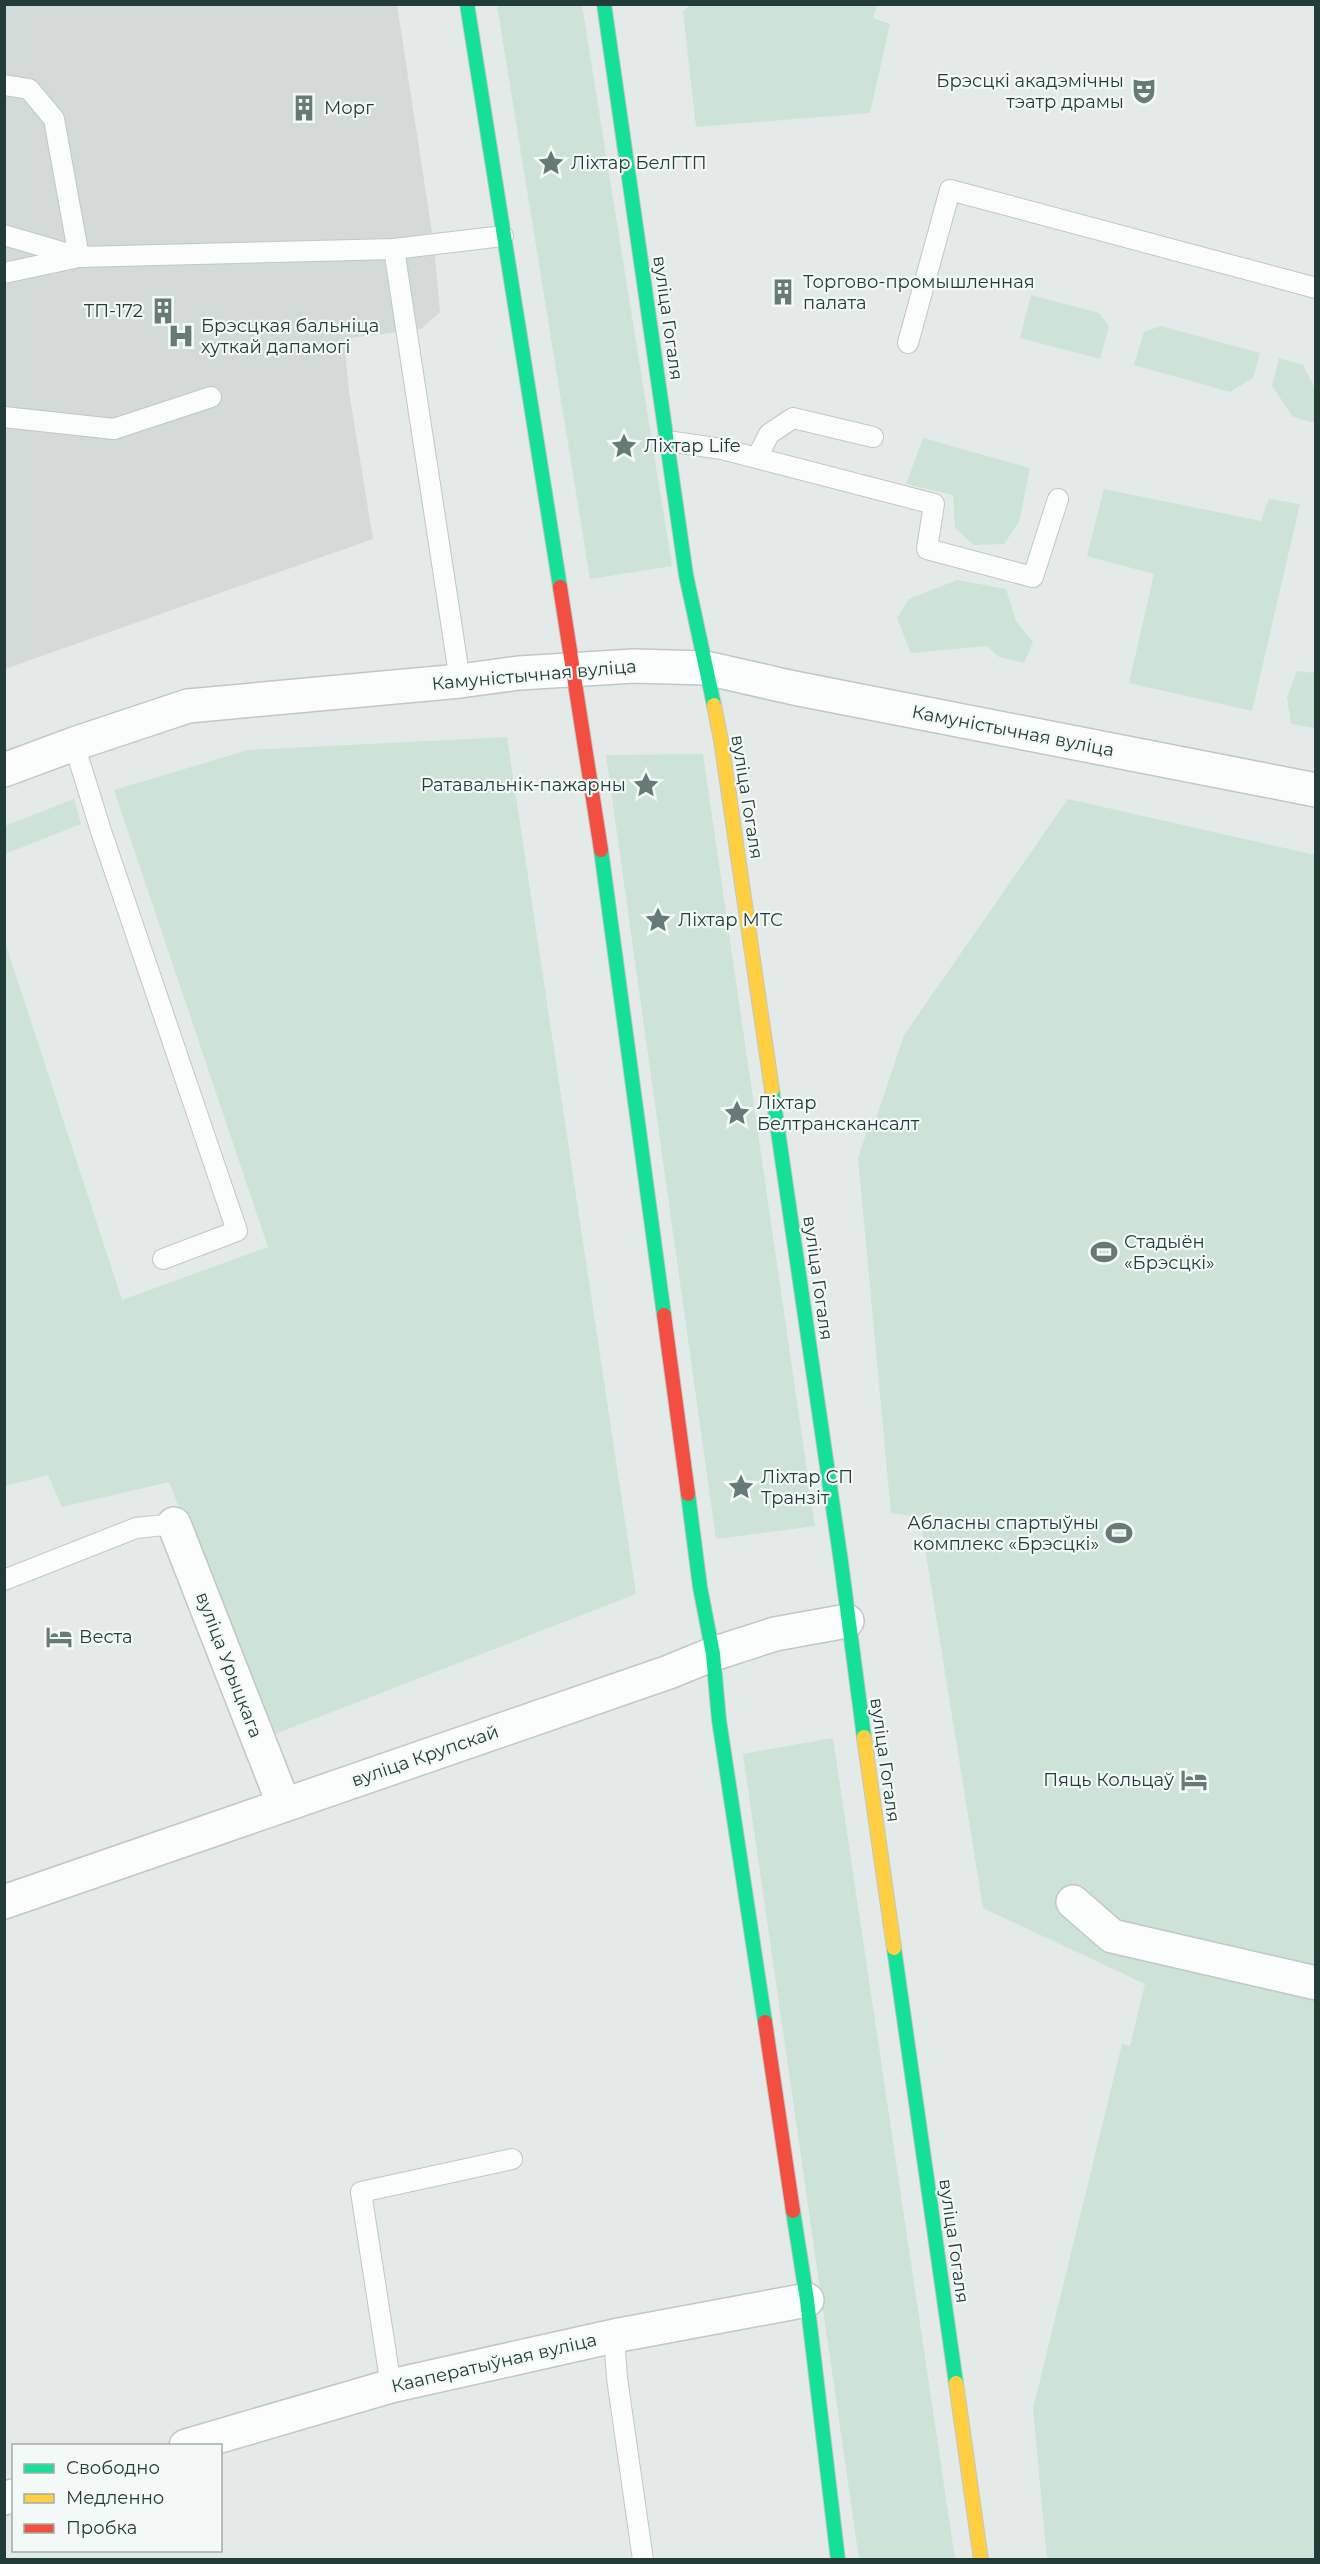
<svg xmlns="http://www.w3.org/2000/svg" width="1320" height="2564" font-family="Montserrat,sans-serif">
  <rect width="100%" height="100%" fill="#e4eae8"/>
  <path fill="#d2dbd8" d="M4 5H397L434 245 440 312 421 329 344 339 349 392 373 539 5 669Z"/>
  <g fill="#cde3d7">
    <path d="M691 4 877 5 873 18 890 24 870 113 696 127 683 12Z"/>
    <path d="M497 5H582L672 566 590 579Z"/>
    <path d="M1031 295 1099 313 1109 326 1100 359 1020 338Z"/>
    <path d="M1161 326 1260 353 1253 378 1230 392 1134 365 1144 332Z"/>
    <path d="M1279 358 1303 365 1315 389V423L1293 417 1272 386Z"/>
    <path d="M923 438 1030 468 1019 522 1004 544 974 545 955 528 953 495 906 484Z"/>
    <path d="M1104 489 1261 521 1269 499 1300 504 1252 711 1129 683 1154 574 1087 556Z"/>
    <path d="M957 580 1006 589 1016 621 1033 642 1024 663 999 657 987 646 911 653 897 618 909 599Z"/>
    <path d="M1297 671 1315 673V728L1291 724 1287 697Z"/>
    <path d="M507 737 636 1594 270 1736 169 1482 62 1507 48 1475 5 1486 4 939 122 1300 268 1247 114 790 248 750Z"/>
    <path d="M703 754 815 1526 716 1539 606 755Z"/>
    <path d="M74 799 81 824 5 854V826Z"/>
    <path d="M1068 799 1315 855V2559H1047L1033 2409 1122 2044 1130 2046 1145 1984 983 1908 920 1517 891 1513 858 1158 869 1125 873 1127 904 1035Z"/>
    <path d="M833 1738 955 2559H859L743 1754Z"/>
  </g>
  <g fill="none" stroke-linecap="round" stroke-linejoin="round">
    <g stroke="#c1c7c5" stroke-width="22">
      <g id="lane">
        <path d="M4 85 29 89 54 119 79 257 4 273"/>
        <path d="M4 235 79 257 394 249 503 236"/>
        <path d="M394 249 460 681"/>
        <path d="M908 343 950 190 1316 288"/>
        <path d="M4 417 114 429 211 397"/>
        <path d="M667 441 722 449 934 504 927 549 1033 577 1058 499"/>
        <path d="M757 458 769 434 793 418 873 437"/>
        <path d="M74 744 101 831 237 1231 163 1259"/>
        <path d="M4 1580 136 1528 174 1524"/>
        <path d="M614 2336 617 2378 643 2560"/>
        <path d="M391 2386 361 2192 512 2159"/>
      </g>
    </g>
    <g stroke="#c1c7c5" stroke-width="36">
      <g id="street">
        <path d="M4 770 74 744 188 706 460 681 519 673 634 666 706 668 794 688 1316 790"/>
        <path d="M174 1524 284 1805"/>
        <path d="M4 1902 669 1672 713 1654 775 1634 847 1621"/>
        <path d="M1073 1902 1112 1936 1316 1983"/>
        <path d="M186 2446 391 2386 614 2336 807 2300"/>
        <path d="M4 2498 14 2496"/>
      </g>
    </g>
    <g stroke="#c0c7c5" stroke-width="16">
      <g id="fast">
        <path d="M467 4 560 587"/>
        <path d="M604 4 686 575 714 705"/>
        <path d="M601 850 664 1315"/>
        <path d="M772 1090 841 1562 864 1737"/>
        <path d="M688 1494 700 1587 713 1654 719 1720 765 2022"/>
        <path d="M894 1948 956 2383"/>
        <path d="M793 2211 807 2300 838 2560"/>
      </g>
    </g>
    <g stroke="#c0c7c5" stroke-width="16">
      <g id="slow">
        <path d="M714 705 721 740 772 1090"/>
        <path d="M864 1737 894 1948"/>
        <path d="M956 2383 981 2560"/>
      </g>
    </g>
    <g stroke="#c0c7c5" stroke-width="16">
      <g id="jam">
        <path d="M560 587 601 850"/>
        <path d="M664 1315 688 1494"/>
        <path d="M765 2022 793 2211"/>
      </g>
    </g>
    <use href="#lane" stroke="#fbfcfc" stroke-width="20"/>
    <use href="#street" stroke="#fbfcfc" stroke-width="33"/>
    <use href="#fast" stroke="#16e098" stroke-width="14"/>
    <use href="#slow" stroke="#ffcf43" stroke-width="14"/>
    <use href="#jam" stroke="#f24e42" stroke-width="14"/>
  </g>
  <defs>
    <g id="theatre-bare" transform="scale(2.07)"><path d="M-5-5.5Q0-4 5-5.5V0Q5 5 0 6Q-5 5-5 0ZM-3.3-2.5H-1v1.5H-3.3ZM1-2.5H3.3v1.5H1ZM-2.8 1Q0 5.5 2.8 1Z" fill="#667a76" stroke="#f3f9f6" stroke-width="2.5" paint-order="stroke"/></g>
    <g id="building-bare" transform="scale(2.07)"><path d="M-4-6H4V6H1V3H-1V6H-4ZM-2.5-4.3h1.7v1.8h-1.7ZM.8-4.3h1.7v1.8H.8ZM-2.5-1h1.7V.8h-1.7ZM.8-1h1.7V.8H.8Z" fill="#667a76" stroke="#f3f9f6" stroke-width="2.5" paint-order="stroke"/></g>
    <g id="sight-bare" transform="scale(2.07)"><path d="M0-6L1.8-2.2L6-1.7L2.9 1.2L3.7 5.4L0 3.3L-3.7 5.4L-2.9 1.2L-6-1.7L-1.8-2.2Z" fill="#667a76" stroke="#f3f9f6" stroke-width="2.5" paint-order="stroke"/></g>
    <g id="hospital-bare" transform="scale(2.07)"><path d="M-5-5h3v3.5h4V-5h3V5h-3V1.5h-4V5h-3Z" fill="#667a76" stroke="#f3f9f6" stroke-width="2.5" paint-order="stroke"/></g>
    <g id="stadium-bare" transform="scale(2.07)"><path d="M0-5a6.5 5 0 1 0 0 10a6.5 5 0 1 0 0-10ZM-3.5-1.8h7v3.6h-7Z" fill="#667a76" stroke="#f3f9f6" stroke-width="2.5" paint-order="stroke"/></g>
    <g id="hotel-bare" transform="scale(2.07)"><path d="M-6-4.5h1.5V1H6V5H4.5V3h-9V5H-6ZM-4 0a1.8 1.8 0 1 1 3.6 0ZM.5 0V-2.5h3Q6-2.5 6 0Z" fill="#667a76" stroke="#f3f9f6" stroke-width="2.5" paint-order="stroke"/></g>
  </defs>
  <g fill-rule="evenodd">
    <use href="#theatre-bare" x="1144" y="91"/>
    <use href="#building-bare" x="304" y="108"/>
    <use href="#sight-bare" x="551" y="163"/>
    <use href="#building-bare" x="783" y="292"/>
    <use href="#building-bare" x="163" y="311"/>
    <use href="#hospital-bare" x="181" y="336"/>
    <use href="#sight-bare" x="624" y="446"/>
    <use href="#sight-bare" x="646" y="785"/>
    <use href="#sight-bare" x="658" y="920"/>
    <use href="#sight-bare" x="737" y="1113"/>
    <use href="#stadium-bare" x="1104" y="1252"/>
    <use href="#sight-bare" x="741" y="1487"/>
    <use href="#stadium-bare" x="1119" y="1533"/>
    <use href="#hotel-bare" x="59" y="1637"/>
    <use href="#hotel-bare" x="1194" y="1780"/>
  </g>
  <g text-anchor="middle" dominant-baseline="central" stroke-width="4.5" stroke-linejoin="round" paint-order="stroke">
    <g font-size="18" fill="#223d39" stroke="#f3f9f6" text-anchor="start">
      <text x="1124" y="81" text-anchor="end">Брэсцкі акадэмічны<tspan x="1124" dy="21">тэатр драмы</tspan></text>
      <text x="324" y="108">Морг</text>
      <text x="571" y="163">Ліхтар БелГТП</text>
      <text x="803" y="282">Торгово-промышленная<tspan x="803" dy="21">палата</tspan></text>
      <text x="143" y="311" text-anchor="end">ТП-172</text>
      <text x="201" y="326">Брэсцкая бальніца<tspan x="201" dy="21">хуткай дапамогі</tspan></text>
      <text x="644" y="446">Ліхтар Life</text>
      <text x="626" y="785" text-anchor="end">Ратавальнік-пажарны</text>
      <text x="678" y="920">Ліхтар МТС</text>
      <text x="757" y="1103">Ліхтар<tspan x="757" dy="21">Белтранскансалт</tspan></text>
      <text x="1124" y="1242">Стадыён<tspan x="1124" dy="21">«Брэсцкі»</tspan></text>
      <text x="761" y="1477">Ліхтар СП<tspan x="761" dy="21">Транзіт</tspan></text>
      <text x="1099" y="1523" text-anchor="end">Абласны спартыўны<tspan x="1099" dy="21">комплекс «Брэсцкі»</tspan></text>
      <text x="79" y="1637">Веста</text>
      <text x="1174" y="1780" text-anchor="end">Пяць Кольцаў</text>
    </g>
    <g font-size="18" fill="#223d39" stroke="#f3f9f6">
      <text transform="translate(668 318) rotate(82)">вуліца Гогаля</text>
      <text transform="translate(534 675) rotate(-5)">Камуністычная вуліца</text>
      <text transform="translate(1013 731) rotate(11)">Камуністычная вуліца</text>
      <text transform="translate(747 797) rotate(81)">вуліца Гогаля</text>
      <text transform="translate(818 1278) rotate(82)">вуліца Гогаля</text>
      <text transform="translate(229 1665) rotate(69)">вуліца Урыцкага</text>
      <text transform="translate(425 1756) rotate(-19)">вуліца Крупскай</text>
      <text transform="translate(885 1760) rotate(82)">вуліца Гогаля</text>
      <text transform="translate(954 2241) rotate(82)">вуліца Гогаля</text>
      <text transform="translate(494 2363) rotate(-13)">Кааператыўная вуліца</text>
    </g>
  </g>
  <rect width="1320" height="2564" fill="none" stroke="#223d39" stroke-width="12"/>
  <rect x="12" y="2444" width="210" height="108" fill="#f3f9f6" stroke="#9faeaa" stroke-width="1.5"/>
  <rect x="24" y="2464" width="30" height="9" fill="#16e098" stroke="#9faeaa" stroke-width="1.5"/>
  <text x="66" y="2474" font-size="18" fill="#223d39">Свободно</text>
  <rect x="24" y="2494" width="30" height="9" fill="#ffcf43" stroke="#9faeaa" stroke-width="1.5"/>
  <text x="66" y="2504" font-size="18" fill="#223d39">Медленно</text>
  <rect x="24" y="2524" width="30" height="9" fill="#f24e42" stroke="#9faeaa" stroke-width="1.5"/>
  <text x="66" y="2534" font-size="18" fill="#223d39">Пробка</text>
</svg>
